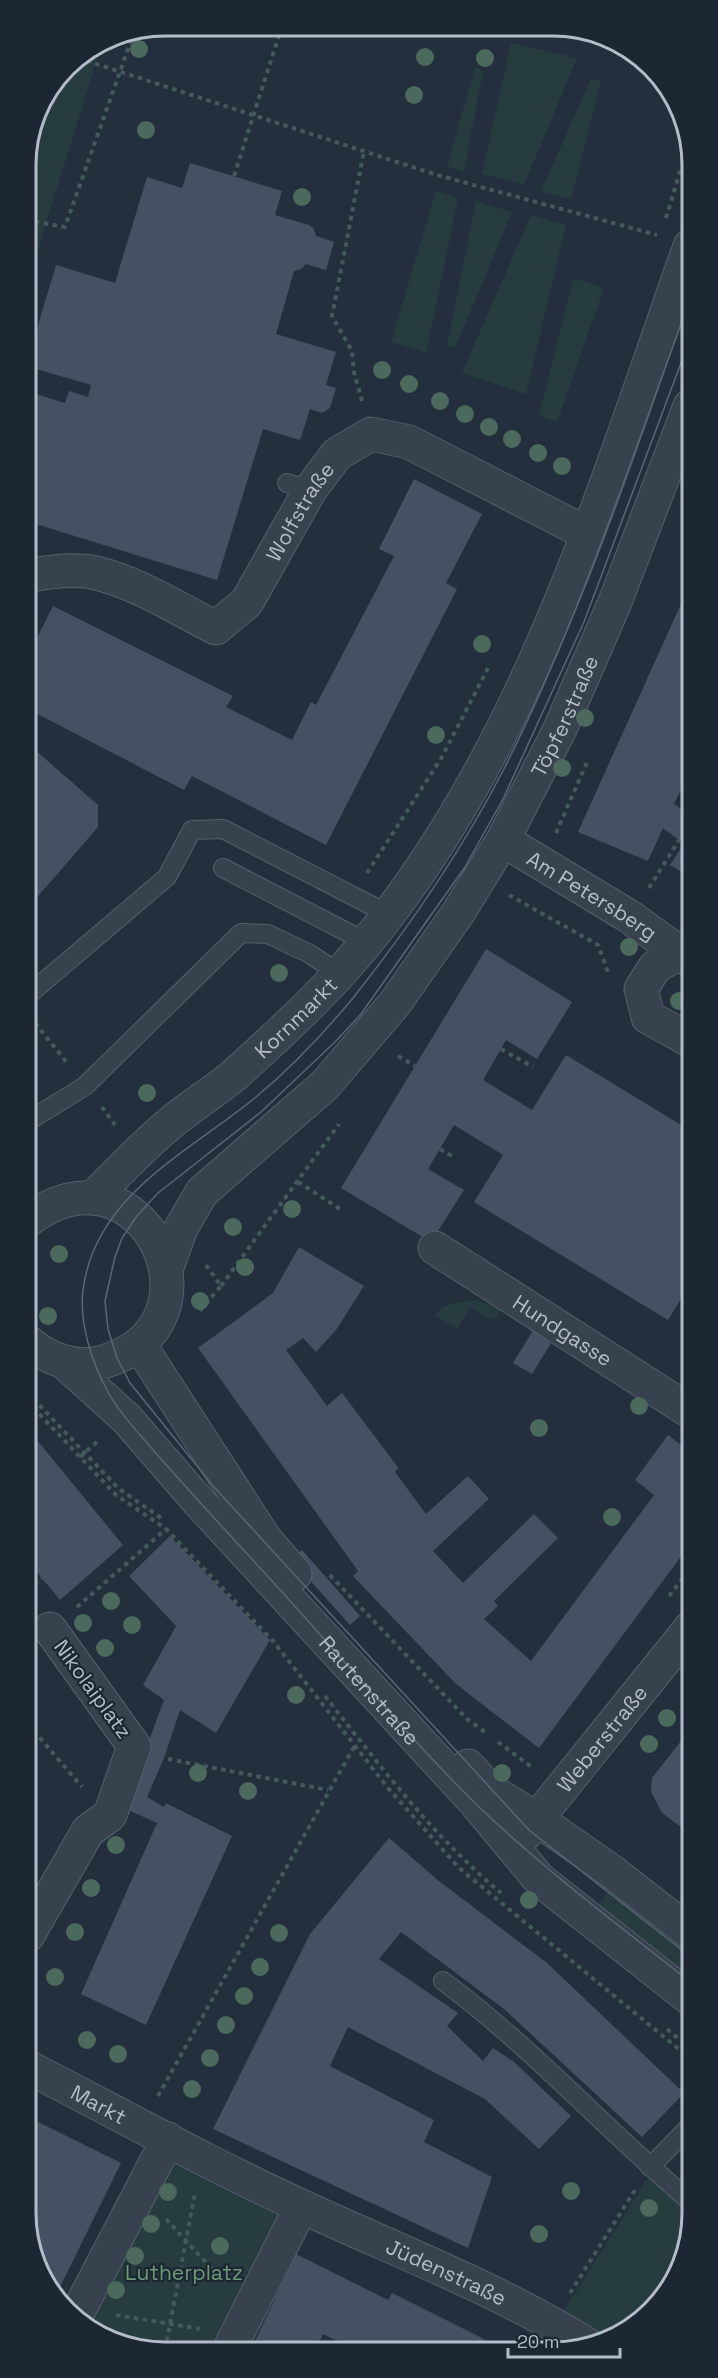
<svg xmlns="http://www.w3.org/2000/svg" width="718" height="2378" font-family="'Space Grotesk',sans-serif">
  <rect width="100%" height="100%" fill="#242f3e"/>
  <g fill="#263c3f">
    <path d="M102 43 38 249 26 247V156L36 111 67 66Z"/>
    <path d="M511 43 577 58 524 185 482 174Z"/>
    <path d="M475 68 483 71 464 172 447 166Z"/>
    <path d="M591 79 601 80 571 199 541 191Z"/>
    <path d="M436 191 458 198 426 353 391 342Z"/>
    <path d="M476 201 512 212 455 348 447 345Z"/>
    <path d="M531 215 566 225 526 394 462 373Z"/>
    <path d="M573 278 604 288 557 422 539 416Z"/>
    <path d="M470 1300 502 1307 494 1321 470 1307 457 1328 434 1315 444 1306Z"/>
    <path d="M612 1887 692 1949V1992L592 1914Z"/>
    <path d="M168 2139 301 2207 229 2350H138L76 2316Z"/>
    <path d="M651 2173 692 2208C692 2241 681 2279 658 2304 648 2316 609 2333 593 2342L558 2320Z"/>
  </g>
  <g fill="#455162">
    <path d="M190 163 282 191 275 215 309 225 314 229 316 236 334 242 326 270 306 264 301 269 294 271 276 334 336 352 326 385 336 388 330 408 322 413 310 409 300 440 263 429 217 580 26 521 35 493 26 491V391L65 403 69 391 88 397 91 385 26 366 56 265 115 283 147 177 182 188Z"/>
    <path d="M414 479 482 514 446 583 457 589 326 845 192 776 184 790 26 708V660L53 606 233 696 226 707 292 740 311 702 316 705 394 556 379 549Z"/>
    <path d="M690 584 691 769 674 804 691 816V877L670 865 684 844 663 828 648 861 578 832Z"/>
    <path d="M26 742 98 805V827L27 909Z"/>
    <path d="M486 949 572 1002 537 1059 506 1040 483 1080 532 1110 566 1055 691 1131V1282L668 1320 474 1202 503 1155 454 1125 428 1169 464 1190 431 1242 341 1188Z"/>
    <path d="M299 1247 364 1286 336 1330 316 1352 303 1338 286 1350 327 1406 342 1393 397 1466 398 1468 395 1472 426 1514 468 1476 489 1499 433 1551 463 1583 534 1514 558 1538 494 1601 498 1606 484 1619 531 1661 654 1495 635 1480 668 1435 691 1452V1543L539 1748 456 1684 353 1576 358 1571 198 1348 273 1293Z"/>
    <path d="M534 1329 553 1340 532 1374 513 1363Z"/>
    <path d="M27 1428 123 1545 60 1600 27 1560Z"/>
    <path d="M170 1536 270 1640 216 1733 180 1710 164 1758 147 1797 164 1807 166 1803 232 1836 146 2025 81 1994 157 1823 124 1808 164 1700 143 1685 176 1626 129 1576Z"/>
    <path d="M302 1550 360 1616 350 1625 291 1559Z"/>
    <path d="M692 1727V1835L662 1813 651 1792 652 1778Z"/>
    <path d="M389 1838 439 1881 547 1963 684 2093 642 2137 504 2009 401 1932 379 1959 458 2013 447 2026 483 2061 493 2048 514 2062 571 2116 539 2149 485 2099 348 2027 330 2066 434 2120 424 2142 492 2177 468 2248 213 2129 310 1934Z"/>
    <path d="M28 2117 121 2163 57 2293 28 2240V2211L37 2193 28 2189Z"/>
    <path d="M296 2254 388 2300 392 2293 484 2339 479 2350H355L323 2334 315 2350H251Z"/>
  </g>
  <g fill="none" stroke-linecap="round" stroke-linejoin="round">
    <g stroke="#565f6c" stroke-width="20">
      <g id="lane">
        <path d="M287 483 310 490"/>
        <path d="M223 868 366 942"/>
        <path d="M27 996 167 877 192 830 223 829 388 914"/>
        <path d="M27 1122 85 1086 241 933 268 934 308 953 339 973"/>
        <path d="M443 1981C533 2048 607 2131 692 2203"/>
        <path d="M650 2167 692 2124"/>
      </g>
    </g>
    <g stroke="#565f6c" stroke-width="35">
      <g id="street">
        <path id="s1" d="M26 576C47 572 76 568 96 573 138 583 178 609 216 628L247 602 310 490 337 454 371 434 409 442 586 533"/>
        <path id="s2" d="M503 840 630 917 691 961"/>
        <path d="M679 953 655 967 641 989 648 1017 691 1041"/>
        <path id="s3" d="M93 1198C117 1173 141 1148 167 1126 188 1108 211 1094 232 1077 269 1044 306 1010 340 973 521 773 601 496 690 246"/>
        <path d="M27 1221C141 1132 234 1324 103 1362 76 1370 47 1359 27 1341"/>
        <path id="s4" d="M435 1248 691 1412"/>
        <path id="s5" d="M167 1267 181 1228 202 1192 325 1085 395 1003 458 913 503 840 560 729 615 602 690 406"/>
        <path d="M139 1344 265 1539 295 1574"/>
        <path d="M64 1362 127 1419 198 1501 476 1803 539 1879 692 2000"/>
        <path d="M468 1766 491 1791 538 1820 610 1870 692 1934"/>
        <path id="s6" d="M524 1835 692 1626"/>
        <path d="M28 1935 88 1831 110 1815 134 1746 50 1629"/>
        <path id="s7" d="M28 2067C119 2114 209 2164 303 2207 398 2251 498 2289 588 2345"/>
        <path d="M76 2316 168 2139"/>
        <path d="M229 2350 301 2207"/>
      </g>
    </g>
    <g stroke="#44595c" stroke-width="4" stroke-dasharray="4.5 4.5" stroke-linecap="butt">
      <path d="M78 58 437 175 657 235"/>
      <path d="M234 176 282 26"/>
      <path d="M666 218 690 138"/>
      <path d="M26 220 65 227 134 32"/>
      <path d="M362 401 354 372 352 351 332 316 364 151"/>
      <path d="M556 833 588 760"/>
      <path d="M367 873 442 757 488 668"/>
      <path d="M649 888 679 840"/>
      <path d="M509 895 598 945 608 972"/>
      <path d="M35 1023 68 1064"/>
      <path d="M501 1049 533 1067"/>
      <path d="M398 1056 415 1066"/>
      <path d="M102 1107 115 1125"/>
      <path d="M440 1149 454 1157"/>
      <path d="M298 1182 340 1209"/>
      <path d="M221 1286 339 1124"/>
      <path d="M200 1311 221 1286 206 1265"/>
      <path d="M27 1392 118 1488 164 1520"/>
      <path d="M27 1401 116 1495 166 1529 273 1641 388 1788 459 1868 692 2060"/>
      <path d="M80 1457 99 1440"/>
      <path d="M330 1575 467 1719 485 1732"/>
      <path d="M27 1590 42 1578"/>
      <path d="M669 1596 691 1568"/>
      <path d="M77 1607 166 1529"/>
      <path d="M325 1696C379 1765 433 1836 501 1893"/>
      <path d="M28 1724 82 1787"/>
      <path d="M498 1742 533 1768"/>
      <path d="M168 1759 328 1790"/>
      <path d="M667 2029 692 2050"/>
      <path d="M158 2096 355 1745"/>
      <path d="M166 2219 224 2282"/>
      <path d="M570 2293 635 2190"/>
      <path d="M116 2315 201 2329"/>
      <path d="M165 2350 195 2193"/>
    </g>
    <use href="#lane" stroke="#38414e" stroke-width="18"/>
    <use href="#street" stroke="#38414e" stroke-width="33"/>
    <g stroke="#5a6575" stroke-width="1.5">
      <path id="s8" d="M690 300C632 456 580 618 505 767 463 849 410 926 353 998 324 1033 291 1068 256 1097 189 1152 95 1195 83 1290 79 1323 92 1363 108 1392 120 1414 138 1432 154 1451 189 1491 225 1530 262 1570 334 1648 402 1731 478 1806 545 1870 619 1926 692 1983"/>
      <path d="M690 339 584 622 503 799 465 867 361 1014 336 1041 261 1112 158 1193 137 1216 122 1238 115 1257 105 1301 108 1329 117 1358 130 1383 214 1487 529 1830 692 1958"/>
    </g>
  </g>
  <g fill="#4b6a5d">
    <circle cx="139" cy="49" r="9"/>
    <circle cx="425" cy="57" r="9"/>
    <circle cx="485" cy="58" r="9"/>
    <circle cx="414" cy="95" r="9"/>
    <circle cx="146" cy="130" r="9"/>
    <circle cx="302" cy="197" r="9"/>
    <circle cx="382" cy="370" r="9"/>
    <circle cx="409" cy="384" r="9"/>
    <circle cx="440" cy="401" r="9"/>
    <circle cx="465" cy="414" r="9"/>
    <circle cx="489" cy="427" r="9"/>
    <circle cx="512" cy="439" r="9"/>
    <circle cx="538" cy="453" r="9"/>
    <circle cx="562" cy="466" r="9"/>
    <circle cx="482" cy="644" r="9"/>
    <circle cx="585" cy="718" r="9"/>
    <circle cx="436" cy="735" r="9"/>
    <circle cx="562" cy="768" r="9"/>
    <circle cx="629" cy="947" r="9"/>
    <circle cx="279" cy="973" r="9"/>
    <circle cx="679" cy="1001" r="9"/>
    <circle cx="147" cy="1093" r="9"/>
    <circle cx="292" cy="1209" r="9"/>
    <circle cx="233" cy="1227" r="9"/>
    <circle cx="59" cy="1254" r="9"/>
    <circle cx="245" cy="1267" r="9"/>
    <circle cx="200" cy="1301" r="9"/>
    <circle cx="48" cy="1316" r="9"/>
    <circle cx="639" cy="1406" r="9"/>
    <circle cx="539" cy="1428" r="9"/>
    <circle cx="612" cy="1517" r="9"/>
    <circle cx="111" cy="1601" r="9"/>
    <circle cx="83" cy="1623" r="9"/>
    <circle cx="132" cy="1625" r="9"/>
    <circle cx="105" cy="1648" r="9"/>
    <circle cx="296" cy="1695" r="9"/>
    <circle cx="667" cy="1718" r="9"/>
    <circle cx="649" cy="1744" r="9"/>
    <circle cx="198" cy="1773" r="9"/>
    <circle cx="502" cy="1773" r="9"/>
    <circle cx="248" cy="1791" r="9"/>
    <circle cx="116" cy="1845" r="9"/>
    <circle cx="91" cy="1888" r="9"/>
    <circle cx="529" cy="1900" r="9"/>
    <circle cx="75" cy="1932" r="9"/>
    <circle cx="279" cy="1933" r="9"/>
    <circle cx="260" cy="1967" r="9"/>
    <circle cx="55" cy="1977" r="9"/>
    <circle cx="244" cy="1996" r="9"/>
    <circle cx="226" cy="2025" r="9"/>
    <circle cx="87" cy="2040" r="9"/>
    <circle cx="118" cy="2054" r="9"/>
    <circle cx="210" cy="2058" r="9"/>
    <circle cx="192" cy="2089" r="9"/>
    <circle cx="571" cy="2191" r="9"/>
    <circle cx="168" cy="2192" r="9"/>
    <circle cx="649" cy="2208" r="9"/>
    <circle cx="151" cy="2224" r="9"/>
    <circle cx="539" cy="2234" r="9"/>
    <circle cx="220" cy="2246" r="9"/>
    <circle cx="135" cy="2256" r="9"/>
    <circle cx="116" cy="2290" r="9"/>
  </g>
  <g text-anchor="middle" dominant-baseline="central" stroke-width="4.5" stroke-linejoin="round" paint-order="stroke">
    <g font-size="21" fill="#b4bcc9" stroke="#1d2633">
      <text stroke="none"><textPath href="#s1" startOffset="348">Wolfstraße</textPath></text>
      <text stroke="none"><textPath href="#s5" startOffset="688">Töpferstraße</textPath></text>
      <text stroke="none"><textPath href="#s2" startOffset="105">Am Petersberg</textPath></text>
      <text stroke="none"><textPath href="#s3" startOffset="272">Kornmarkt</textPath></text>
      <text stroke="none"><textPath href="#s4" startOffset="152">Hundgasse</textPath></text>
      <text transform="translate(93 1689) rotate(54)">Nikolaiplatz</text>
      <text stroke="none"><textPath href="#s8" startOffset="1689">Rautenstraße</textPath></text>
      <text stroke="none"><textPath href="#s6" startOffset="124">Weberstraße</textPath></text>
      <text stroke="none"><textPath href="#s7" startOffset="80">Markt</textPath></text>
      <text stroke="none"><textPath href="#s7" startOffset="466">Jüdenstraße</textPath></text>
    </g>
    <g font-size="21" fill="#6b9a76" stroke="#1d2633">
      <text x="184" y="2272">Lutherplatz</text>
    </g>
  </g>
  <path d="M0 0H718V2378H0ZM165 36H553A129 129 0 0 1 682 165V2213A129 129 0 0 1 553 2342H165A129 129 0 0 1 36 2213V165A129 129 0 0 1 165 36Z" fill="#1d2633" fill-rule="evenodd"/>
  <path fill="none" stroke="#b4bcc9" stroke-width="3" d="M165 36H553A129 129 0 0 1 682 165V2213A129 129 0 0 1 553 2342H165A129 129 0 0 1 36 2213V165A129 129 0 0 1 165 36Z"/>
  <path d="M508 2348v9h112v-9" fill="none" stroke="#b4bcc9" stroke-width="3"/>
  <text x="517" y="2348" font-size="18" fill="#b4bcc9" stroke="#1d2633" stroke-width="4.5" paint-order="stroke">20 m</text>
</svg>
